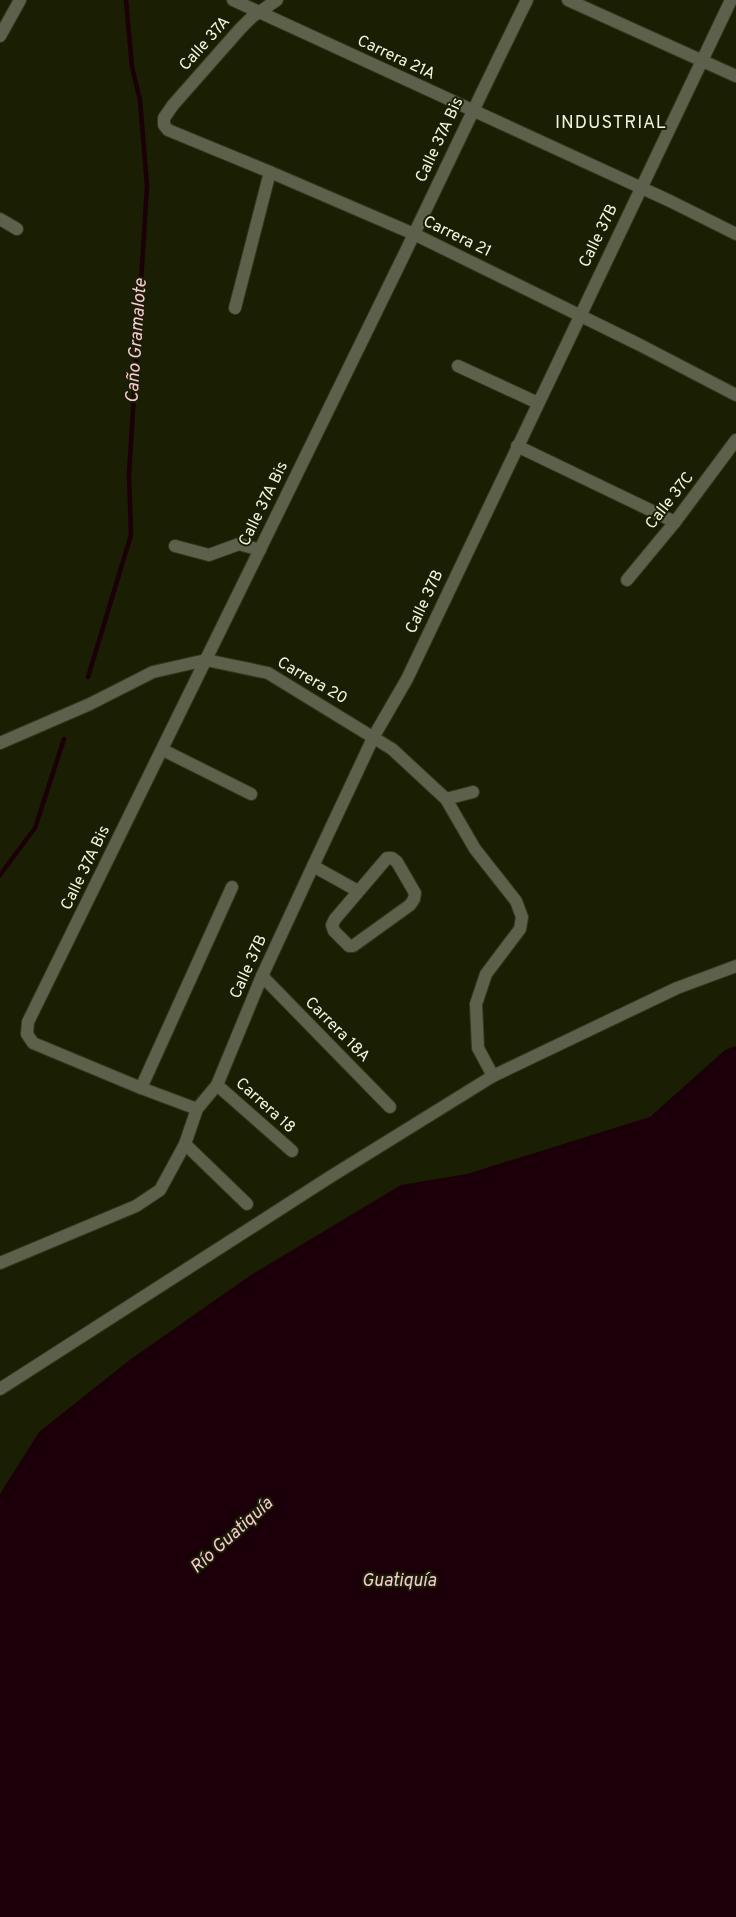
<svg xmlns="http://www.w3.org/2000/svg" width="736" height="1917" font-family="Overpass,sans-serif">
  <rect width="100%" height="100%" fill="#1a1e02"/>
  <path fill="#1b0009" d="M736 1046V1917H0V1494L39 1432 131 1359 251 1275 401 1185 467 1174 650 1117 725 1050Z"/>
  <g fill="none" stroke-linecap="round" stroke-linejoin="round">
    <g stroke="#1b0009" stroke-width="4.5">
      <path d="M88 677 131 535 129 474 147 186 140 100 132 67 126 0"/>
      <path d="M0 875 35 828 64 739"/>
    </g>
    <g stroke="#34381d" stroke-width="14">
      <g id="minor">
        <path d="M233 0 670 201 736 234"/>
        <path d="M277 0 252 17 240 29 173 105 164 118V125L168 130 270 172 414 234 640 345 736 395"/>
        <path d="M568 0 736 76"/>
        <path d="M0 36 20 0"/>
        <path d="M0 219 17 229"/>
        <path d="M235 308 270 172"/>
        <path d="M458 366 538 403"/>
        <path d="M517 446 675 522"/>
        <path d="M175 546 209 555 239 544 260 550"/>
        <path d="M627 580 675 522 736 440"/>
        <path d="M0 743 90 704 153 672 206 660 268 673 392 749 446 799 475 849 516 901 522 917 520 929 486 974 476 1004 478 1048 493 1076"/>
        <path d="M163 750 251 794"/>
        <path d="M446 799 473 792"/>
        <path d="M387 858H392L397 862 415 893 414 899 410 905 353 946H349L334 931 332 925 335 919Z"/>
        <path d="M313 866 358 891"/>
        <path d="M262 976 390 1107"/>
        <path d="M217 1085 292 1151"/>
        <path d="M141 1088 33 1043 27 1034 28 1022C154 768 278 512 403 257 444 172 485 85 527 0"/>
        <path d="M197 1109 141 1088 232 887"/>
        <path d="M185 1144 247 1204"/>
        <path d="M0 1263 136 1206 160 1190 185 1144 197 1109 217 1085 262 976 313 866 374 736 407 679 731 0"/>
        <path d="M0 1389 330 1177 493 1076 677 988 736 966"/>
      </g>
    </g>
    <use href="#minor" stroke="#5d614c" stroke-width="12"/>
  </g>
  <g text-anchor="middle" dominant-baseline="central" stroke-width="4" stroke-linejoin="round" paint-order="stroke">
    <g font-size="16" fill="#f1f5e3" stroke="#1a1e02">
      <text transform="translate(205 44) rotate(-48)">Calle 37A</text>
      <text transform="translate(396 58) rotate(25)">Carrera 21A</text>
      <text transform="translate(440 140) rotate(-65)">Calle 37A Bis</text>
      <text transform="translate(599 236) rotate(-64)">Calle 37B</text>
      <text transform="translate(457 237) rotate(26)">Carrera 21</text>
      <text transform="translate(670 501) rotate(-52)">Calle 37C</text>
      <text transform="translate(264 504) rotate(-64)">Calle 37A Bis</text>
      <text transform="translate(425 602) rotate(-65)">Calle 37B</text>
      <text transform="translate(312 681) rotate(30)">Carrera 20</text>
      <text transform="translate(86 868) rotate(-64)">Calle 37A Bis</text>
      <text transform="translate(249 967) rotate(-66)">Calle 37B</text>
      <text transform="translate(337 1030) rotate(45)">Carrera 18A</text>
      <text transform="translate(265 1106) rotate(42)">Carrera 18</text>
    </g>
    <g font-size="18" letter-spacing="1" fill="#f1f5e3" stroke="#1a1e02">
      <text x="611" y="123">INDUSTRIAL</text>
    </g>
    <g font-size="18" font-style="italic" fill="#fbc9da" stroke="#1a1e02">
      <text transform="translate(137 341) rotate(-86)">Caño Gramalote</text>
      <text transform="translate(232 1536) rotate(-42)">Río Guatiquía</text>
      <text x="399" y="1581">Guatiquía</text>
    </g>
  </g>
</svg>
